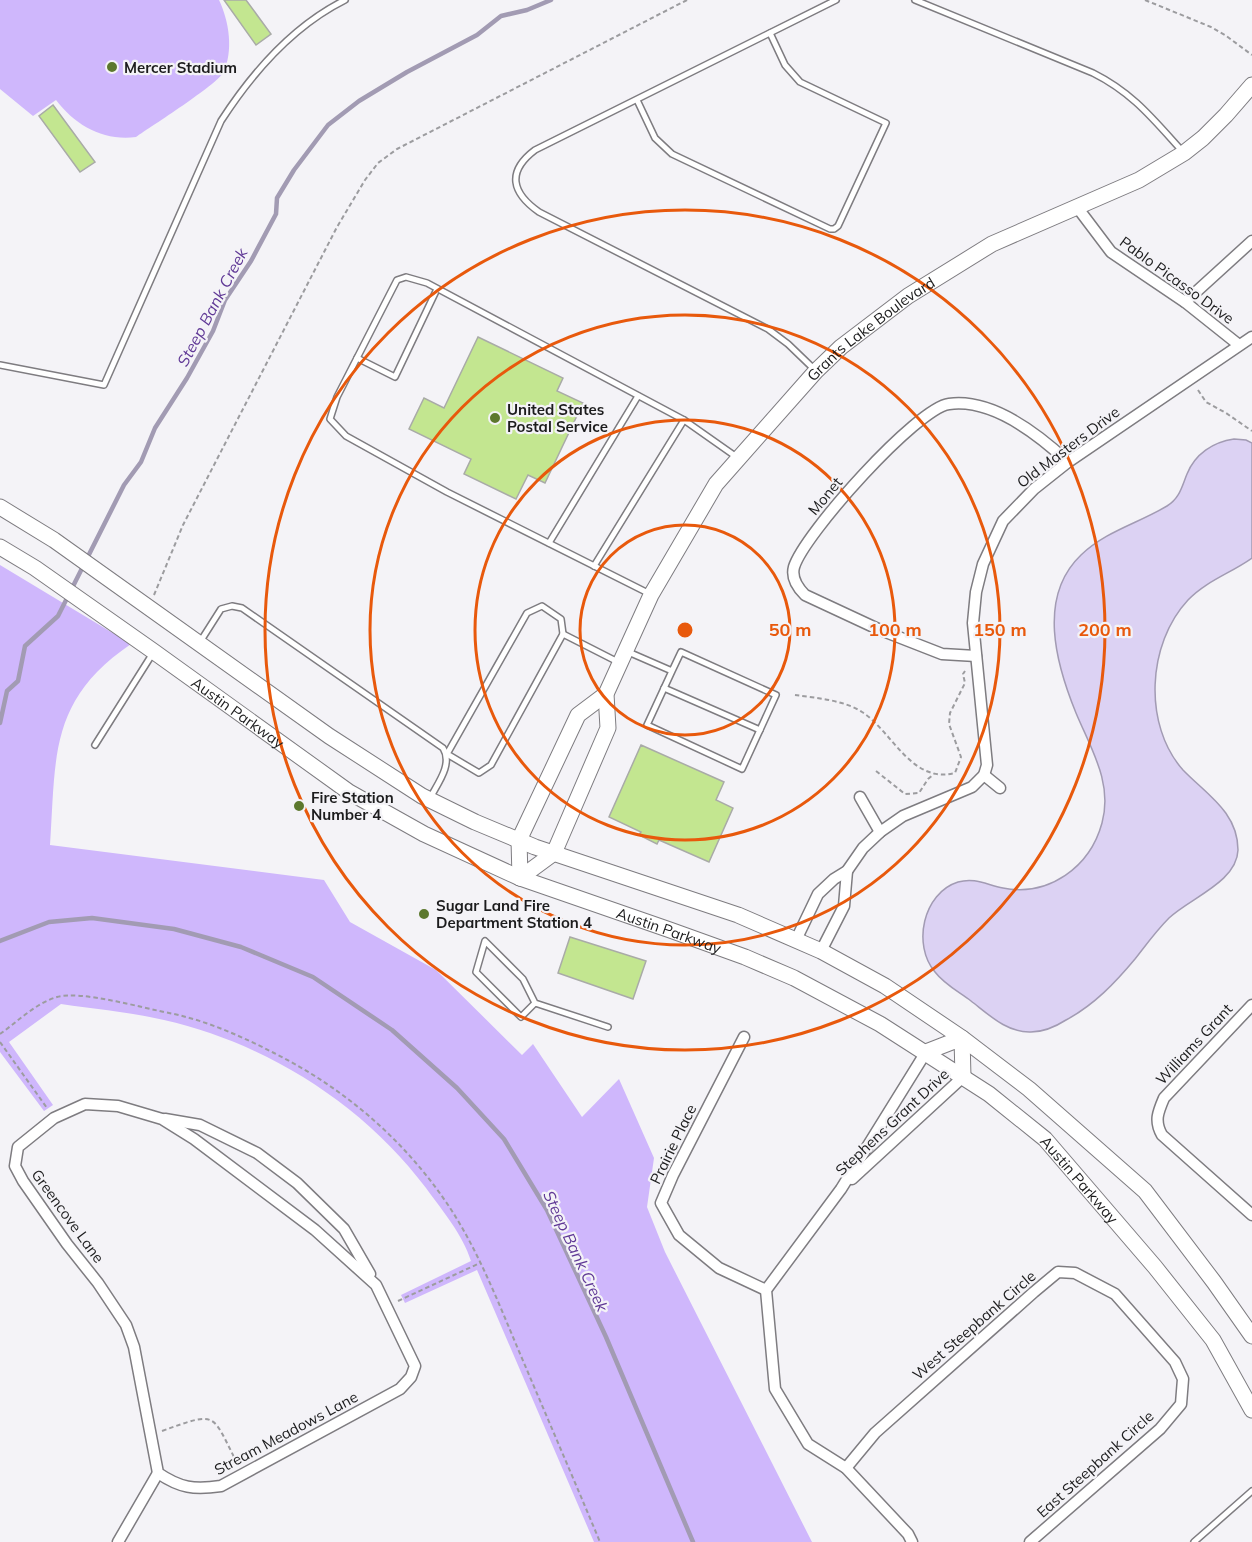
<svg xmlns="http://www.w3.org/2000/svg" width="1252" height="1542" font-family="Mulish,sans-serif">
  <rect width="100%" height="100%" fill="#f4f3f7"/>
  <g fill="#cfb7fc">
    <path d="M0 0H219C229 21 234 51 223 73 216 85 152 126 136 137 103 141 76 126 56 100L33 116 0 89Z"/>
    <path d="M0 565 131 644C49 700 56 756 50 845L324 880 350 922 436 970 522 1055 533 1044 582 1117 619 1079 654 1158 647 1207 665 1252 812 1542H594L477 1270 405 1303 401 1295 471 1261C463 1235 442 1210 426 1188 363 1104 266 1043 164 1020 130 1012 95 1009 61 1004L9 1042 53 1105 44 1111 0 1052Z"/>
  </g>
  <path fill="#dcd2f3" stroke="#a29bb3" stroke-width="1.5" d="M1234 439 1246 440 1252 443V558C1231 573 1206 581 1188 600 1147 644 1143 725 1183 770 1206 794 1238 812 1238 850 1237 882 1190 898 1169 918 1156 931 1146 945 1135 959 1115 983 1094 1005 1066 1020 1055 1027 1044 1032 1031 1032 1007 1033 988 1014 971 1001 959 992 944 984 935 972 912 945 923 893 958 882 975 877 987 885 1003 888 1049 897 1090 867 1102 823 1113 783 1091 749 1076 713 1056 664 1037 597 1081 555 1106 531 1139 523 1167 506 1180 498 1182 486 1187 474 1195 454 1213 442 1234 439Z"/>
  <g fill="none" stroke-linecap="round" stroke-linejoin="round">
    <g stroke="#a29bb3" stroke-width="4.5">
      <path d="M0 723 7 691 18 681 25 646 58 616 124 485 141 462 155 428 187 378 213 331 225 300 251 261 276 214 277 198 294 170 328 125 359 101 407 72 477 35 501 16 527 10 551 0"/>
      <path d="M0 941 49 922 92 918 174 929 241 947 313 977 392 1030 457 1088 504 1139 547 1210 606 1337 693 1542"/>
    </g>
  </g>
  <g fill="#c3e690" stroke="#a9aba7" stroke-width="1.5">
    <path d="M224 0H246L271 34 256 45Z"/>
    <path d="M53 105 95 162 80 172 39 116Z"/>
    <path d="M478 337 563 378 557 391 583 403 545 483 528 475 516 499 464 474 471 459 409 429 424 398 444 408Z"/>
    <path d="M641 745 724 782 716 800 733 808 709 862 659 840 657 844 639 835 641 832 609 817Z"/>
    <path d="M570 937 646 961 633 999 558 973Z"/>
  </g>
  <g fill="none" stroke-linecap="round" stroke-linejoin="round">
    <g stroke="#7e7c80" stroke-width="8">
      <g id="lane">
        <path d="M915 0 1093 73C1133 93 1153 119 1183 152"/>
        <path d="M637 100 655 138 672 154 830 229H834L838 226 886 123 800 82 785 65 770 33"/>
        <path d="M357 358 395 377 437 289"/>
        <path d="M0 365 104 385 221 121C252 73 293 26 345 0"/>
        <path d="M815 370 788 344 768 329 539 212C512 193 506 172 535 150L836 0"/>
        <path d="M549 543 638 396"/>
        <path d="M594 566 684 420"/>
        <path d="M650 594 447 492 346 436 330 419 337 397 397 280 406 277 427 283 684 420 738 458"/>
        <path d="M542 606 561 619 563 634 491 765 479 773 447 754 527 613Z"/>
        <path d="M563 634 618 662"/>
        <path d="M200 642 221 609 232 606 242 608 443 748C453 764 438 783 430 798"/>
        <path d="M626 651 672 671 681 652 776 695 742 769 647 725 672 671"/>
        <path d="M664 688 760 730"/>
        <path d="M95 745 153 653"/>
        <path d="M535 1003 523 979 485 941 476 972 521 1017 535 1003 608 1027"/>
        <path d="M1194 1542 1252 1491"/>
      </g>
    </g>
    <g stroke="#7e7c80" stroke-width="13">
      <g id="street">
        <path d="M1077 207 1111 252 1185 302 1239 345"/>
        <path d="M1185 302 1252 241"/>
        <path d="M976 656 942 654 878 629 805 595C797 587 791 578 794 567 804 534 917 408 949 404 992 398 1039 435 1068 462"/>
        <path d="M984 775 1000 788"/>
        <path d="M860 797 880 832"/>
        <path d="M796 940 818 894 834 879 847 871 863 848 880 832 903 816 972 787 984 775 987 765 973 623 976 592 983 564 1003 521 1034 489 1068 462 1252 337"/>
        <path d="M821 951 844 906 847 871"/>
        <path d="M1252 1005 1164 1098C1158 1112 1154 1121 1162 1135L1252 1215"/>
        <path d="M744 1037 673 1175 661 1203 679 1235 719 1268 766 1290"/>
        <path d="M85 1104 118 1106 162 1119 194 1139 315 1230 376 1285 415 1366 411 1377 400 1389 221 1486C194 1490 180 1488 158 1473L134 1347 126 1325 98 1283 67 1244 23 1181 15 1166 18 1147 54 1118Z"/>
        <path d="M165 1119 200 1125 257 1153 297 1183 344 1229 370 1274"/>
        <path d="M852 1179 963 1077"/>
        <path d="M846 1468 875 1433 1034 1292 1058 1272 1075 1273 1115 1294 1175 1362 1183 1379 1181 1404 1160 1429 1030 1542"/>
        <path d="M118 1542 158 1473"/>
        <path d="M912 1542 908 1534 846 1468 808 1444 775 1389 766 1290 841 1189 926 1052"/>
      </g>
    </g>
    <g stroke="#7e7c80" stroke-width="17">
      <g id="secondary">
        <path d="M0 507 54 540 329 736 422 796 475 822 535 847 738 915 821 951 885 986 962 1038 1029 1089 1145 1191 1214 1282 1252 1336"/>
        <path id="s1" d="M0 547 35 568 153 651 349 792 424 834 520 878 670 930 745 957 794 978 880 1024 989 1094 1045 1139 1155 1267 1213 1340 1252 1410"/>
        <path id="s2" d="M520 878 554 853 608 728 606 694 651 595 716 484 816 371 841 347 908 296 992 244 1139 180 1184 153 1203 138 1226 115 1252 85"/>
        <path d="M520 878 519 840 578 715 606 694"/>
        <path d="M926 1052 962 1038 963 1077"/>
      </g>
    </g>
    <g stroke="#9c9c9f" stroke-width="2" stroke-dasharray="4.5 3" stroke-linecap="butt">
      <path d="M1145 0 1211 27 1225 35 1252 55"/>
      <path d="M1198 390 1206 402 1226 413 1252 431"/>
      <path d="M154 595 183 525 337 227 365 180 378 163 397 149 687 0"/>
      <path d="M795 695C816 698 844 700 862 712 893 732 911 784 955 773L961 757 949 724 950 713 965 683 963 674 965 671"/>
      <path d="M876 771 905 794 919 793 928 779 934 774"/>
      <path d="M0 1034C17 1022 36 1003 57 997 80 990 143 1008 169 1013 205 1020 241 1036 274 1053 346 1089 408 1143 452 1211 482 1258 502 1312 524 1363 549 1422 575 1482 600 1542"/>
      <path d="M0 1042 47 1108"/>
      <path d="M398 1301 480 1263"/>
      <path d="M162 1431C218 1411 211 1412 237 1463"/>
    </g>
    <use href="#lane" stroke="#fff" stroke-width="5"/>
    <use href="#street" stroke="#fff" stroke-width="10"/>
    <use href="#secondary" stroke="#fff" stroke-width="15"/>
  </g>
  <g fill="none" stroke="#e8590c" stroke-width="3">
    <circle cx="685" cy="630" r="105"/>
    <circle cx="685" cy="630" r="210"/>
    <circle cx="685" cy="630" r="315"/>
    <circle cx="685" cy="630" r="420"/>
  </g>
  <g fill="#5c782d" stroke="#f4f3f7" stroke-width="2">
    <circle cx="112" cy="67" r="6"/>
    <circle cx="495" cy="418" r="6"/>
    <circle cx="299" cy="806" r="6"/>
    <circle cx="424" cy="914" r="6"/>
  </g>
  <g text-anchor="middle" dominant-baseline="central" stroke-width="4.5" stroke-linejoin="round" paint-order="stroke">
    <g font-size="15" font-weight="bold" fill="#1c1c1d" stroke="#f4f3f7" text-anchor="start">
      <text x="124" y="67">Mercer Stadium</text>
      <text x="507" y="409">United States<tspan x="507" dy="17">Postal Service</tspan></text>
      <text x="311" y="797">Fire Station<tspan x="311" dy="17">Number 4</tspan></text>
      <text x="436" y="905">Sugar Land Fire<tspan x="436" dy="17">Department Station 4</tspan></text>
    </g>
    <g font-size="15" fill="#1c1c1d" stroke="#f4f3f7">
      <text transform="translate(1177 280) rotate(36)">Pablo Picasso Drive</text>
      <text stroke="none"><textPath href="#s2" startOffset="670">Grants Lake Boulevard</textPath></text>
      <text transform="translate(1068 447) rotate(-37)">Old Masters Drive</text>
      <text transform="translate(825 496) rotate(-50)">Monet</text>
      <text stroke="none"><textPath href="#s1" startOffset="290">Austin Parkway</textPath></text>
      <text stroke="none"><textPath href="#s1" startOffset="776">Austin Parkway</textPath></text>
      <text transform="translate(1194 1044) rotate(-47)">Williams Grant</text>
      <text transform="translate(892 1122) rotate(-43)">Stephens Grant Drive</text>
      <text transform="translate(673 1144) rotate(-64)">Prairie Place</text>
      <text stroke="none"><textPath href="#s1" startOffset="1262">Austin Parkway</textPath></text>
      <text transform="translate(68 1216) rotate(54)">Greencove Lane</text>
      <text transform="translate(974 1325) rotate(-41)">West Steepbank Circle</text>
      <text transform="translate(286 1433) rotate(-28)">Stream Meadows Lane</text>
      <text transform="translate(1095 1464) rotate(-42)">East Steepbank Circle</text>
    </g>
    <g font-size="16" font-style="italic" fill="#603996" stroke="#f4f3f7">
      <text transform="translate(212 307) rotate(-62)">Steep Bank Creek</text>
      <text transform="translate(576 1251) rotate(65)">Steep Bank Creek</text>
    </g>
  </g>
  <circle cx="685" cy="630" r="9" fill="#e8590c" stroke="#f4f3f7" stroke-width="3"/>
  <g font-size="18" text-anchor="middle" font-weight="bold" fill="#e8590c" stroke="#f4f3f7" stroke-width="4.5" stroke-linejoin="round" paint-order="stroke">
    <text x="790" y="636">50 m</text>
    <text x="895" y="636">100 m</text>
    <text x="1000" y="636">150 m</text>
    <text x="1105" y="636">200 m</text>
  </g>
</svg>
